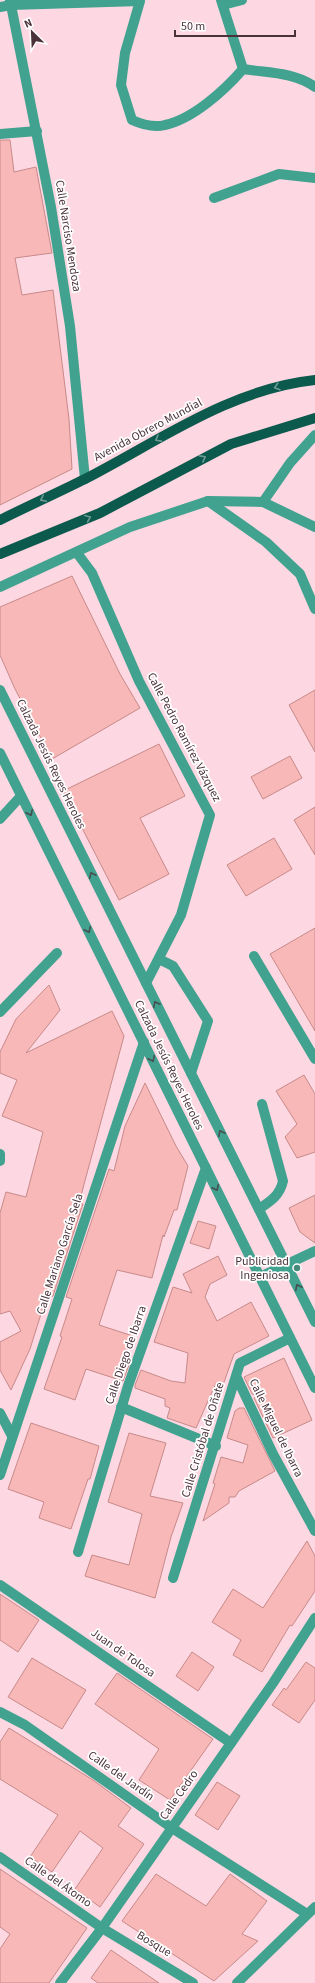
<svg xmlns="http://www.w3.org/2000/svg" width="315" height="1983" font-family="'Source Sans 3',sans-serif">
  <rect width="100%" height="100%" fill="#fdd7e1"/>
  <g fill="#f8b8b8" stroke="#c78a8a">
    <path d="M0 140H10L14 172 36 167 52 253 15 258 22 295 53 290 69 419 72 469 0 505Z"/>
    <path d="M72 576 120 674 140 708 52 759 15 689 0 655V607Z"/>
    <path d="M315 690V752L289 705Z"/>
    <path d="M159 744 185 796 140 818 169 874 119 900 63 791Z"/>
    <path d="M290 756 302 778 263 799 251 777Z"/>
    <path d="M315 807V855L294 820Z"/>
    <path d="M274 838 292 869 246 896 227 865Z"/>
    <path d="M315 928V1031L270 954Z"/>
    <path d="M49 985 60 1010 26 1053 112 1011 124 1036 79 1203 83 1204 53 1296 46 1298 30 1349 11 1390 0 1370V1342L21 1331 10 1311 0 1314V1213L6 1192 26 1197 43 1132 2 1116 17 1080 0 1073V1052L16 1019Z"/>
    <path d="M304 1075 315 1094V1152L297 1158 285 1137 297 1124 276 1091Z"/>
    <path d="M145 1083 176 1146 188 1166 177 1210H174L164 1237 163 1235 152 1278 117 1270 99 1325 133 1336 124 1364 129 1365 123 1381 86 1369 75 1400 44 1389 62 1337 60 1336 72 1299 66 1297 109 1169 114 1171 125 1126Z"/>
    <path d="M315 1195V1243L300 1232 289 1208Z"/>
    <path d="M198 1221 216 1226 209 1249 190 1243Z"/>
    <path d="M218 1256 227 1275 210 1284 205 1297 217 1321 251 1302 269 1336 234 1354 223 1385 216 1383 196 1428 167 1418 170 1408 165 1406V1399L135 1388V1385L141 1370 171 1381 185 1383 188 1353 154 1342 173 1287 192 1293 183 1274Z"/>
    <path d="M284 1358 312 1420 273 1438 254 1398 257 1396 252 1394 244 1377Z"/>
    <path d="M239 1408H244L275 1471 239 1491 235 1497H229V1503L203 1521 215 1484 213 1483 221 1457 243 1463 248 1445 227 1438 235 1411Z"/>
    <path d="M31 1423 99 1446 90 1479H88L71 1529 39 1518 44 1502 8 1489Z"/>
    <path d="M129 1433 166 1443 150 1496 183 1503 171 1537 155 1598 85 1576 92 1555 129 1565 142 1514 108 1502Z"/>
    <path d="M307 1541 315 1556V1591L292 1626 290 1625 262 1672 233 1655 241 1640 212 1622 233 1589 263 1608Z"/>
    <path d="M0 1594 39 1620 18 1652 0 1640Z"/>
    <path d="M192 1652 214 1667 198 1691 176 1676Z"/>
    <path d="M32 1658 86 1690 62 1729 8 1697Z"/>
    <path d="M306 1662 315 1668V1700L299 1723 272 1705 284 1688 286 1690Z"/>
    <path d="M117 1673 213 1739 170 1800 139 1780 159 1749 95 1704Z"/>
    <path d="M9 1728 93 1780 131 1808 118 1826 144 1844 100 1907 75 1889 103 1848 80 1831 52 1872 30 1857 58 1815 0 1779V1742Z"/>
    <path d="M217 1782 240 1796 218 1830 195 1815Z"/>
    <path d="M0 1869 87 1928 49 1983H0V1949L10 1934 0 1927Z"/>
    <path d="M156 1874 206 1906 230 1874 267 1901 242 1934 258 1941 214 1981 122 1921Z"/>
    <path d="M111 1950 159 1983H98L91 1978Z"/>
  </g>
  <g fill="none" stroke-linecap="round" stroke-linejoin="round">
    <g stroke="#41a290" stroke-width="10">
      <path d="M10 0 51 207 70 326 85 479"/>
      <path d="M221 0 243 69"/>
      <path d="M223 5 242 0"/>
      <path d="M0 7 11 5 140 1 125 53 121 85 132 120C141 124 154 128 165 125 193 119 225 90 243 69 268 73 294 72 315 87"/>
      <path d="M0 134 37 131"/>
      <path d="M214 198 279 174 315 178"/>
      <path d="M208 501 266 542 300 574 315 609"/>
      <path d="M263 502 290 463 315 435"/>
      <path d="M77 553 92 573 139 681 210 815 181 915 146 983"/>
      <path d="M0 587 130 527 208 501 263 502 315 527"/>
      <path d="M0 690 315 1322"/>
      <path d="M0 753 315 1388"/>
      <path d="M0 819 21 796"/>
      <path d="M254 956 315 1059"/>
      <path d="M159 959 173 966 208 1021 191 1073"/>
      <path d="M0 1012 57 953"/>
      <path d="M0 1154V1161"/>
      <path d="M259 1209C271 1201 280 1195 283 1181L262 1104"/>
      <path d="M260 1277 315 1251"/>
      <path d="M237 1378 273 1454 315 1531"/>
      <path d="M121 1407 216 1446"/>
      <path d="M0 1413 12 1436"/>
      <path d="M0 1475 144 1042"/>
      <path d="M78 1552 128 1386 206 1168"/>
      <path d="M173 1578 240 1363 290 1338"/>
      <path d="M0 1585 231 1743"/>
      <path d="M0 1712 25 1725 172 1828 307 1914"/>
      <path d="M0 1857 102 1928 193 1983"/>
      <path d="M60 1983 102 1928 273 1683 315 1618"/>
      <path d="M237 1983 315 1907"/>
    </g>
    <g stroke="#0c594d" stroke-width="10">
      <path d="M0 520C28 506 57 493 85 479 159 441 230 389 315 380"/>
      <path d="M0 554 100 513 231 444 315 418"/>
    </g>
  </g>
  <defs><path id="oneway-chevron" d="M-2-3.5L2.5 0L-2 3.5" fill="none" stroke-width="1.6" stroke-linecap="round" stroke-linejoin="round"/></defs>
  <g stroke="#6d9b94">
    <use href="#oneway-chevron" transform="translate(277 387) rotate(163)"/>
    <use href="#oneway-chevron" transform="translate(158 439) rotate(151)"/>
    <use href="#oneway-chevron" transform="translate(203 458) rotate(-28)"/>
    <use href="#oneway-chevron" transform="translate(43 499) rotate(154)"/>
    <use href="#oneway-chevron" transform="translate(88 518) rotate(-23)"/>
  </g>
  <g stroke="#484e50">
    <use href="#oneway-chevron" transform="translate(30 813) rotate(64)"/>
    <use href="#oneway-chevron" transform="translate(92 875) rotate(-116)"/>
    <use href="#oneway-chevron" transform="translate(88 930) rotate(64)"/>
    <use href="#oneway-chevron" transform="translate(156 1004) rotate(-117)"/>
    <use href="#oneway-chevron" transform="translate(152 1059) rotate(64)"/>
    <use href="#oneway-chevron" transform="translate(221 1133) rotate(-117)"/>
    <use href="#oneway-chevron" transform="translate(216 1188) rotate(64)"/>
    <use href="#oneway-chevron" transform="translate(298 1287) rotate(-116)"/>
  </g>
  <circle fill="#478a7c" stroke="#fff" stroke-width="1.5" cx="297" cy="1268" r="4"/>
  <g text-anchor="middle" dominant-baseline="central" stroke-width="3.5" stroke-linejoin="round" paint-order="stroke">
    <g font-size="12" fill="#4b323a" stroke="#fff">
      <text transform="translate(68 236) rotate(81)">Calle Narciso Mendoza</text>
      <text transform="translate(148 430) rotate(-28)">Avenida Obrero Mundial</text>
      <text transform="translate(184 737) rotate(62)">Calle Pedro Ramírez Vázquez</text>
      <text transform="translate(51 764) rotate(64)">Calzada Jesús Reyes Heroles</text>
      <text transform="translate(169 1065) rotate(64)">Calzada Jesús Reyes Heroles</text>
      <text transform="translate(60 1254) rotate(-72)">Calle Mariano García Sela</text>
      <text transform="translate(126 1355) rotate(-71)">Calle Diego de Ibarra</text>
      <text transform="translate(276 1428) rotate(64)">Calle Miguel de Ibarra</text>
      <text transform="translate(203 1440) rotate(-73)">Calle Cristóbal de Oñate</text>
      <text transform="translate(123 1653) rotate(35)">Juan de Tolosa</text>
      <text transform="translate(121 1776) rotate(35)">Calle del Jardín</text>
      <text transform="translate(179 1795) rotate(-55)">Calle Cedro</text>
      <text transform="translate(58 1882) rotate(35)">Calle del Átomo</text>
      <text transform="translate(154 1944) rotate(31)">Bosque</text>
    </g>
    <g font-size="12" fill="#4b323a" stroke="#fff" text-anchor="end">
      <text x="289" y="1261">Publicidad<tspan x="289" dy="14">Ingeniosa</tspan></text>
    </g>
  </g>
  <g transform="translate(32 32) rotate(336)" stroke="#ffffff" stroke-width="3" paint-order="stroke">
  <path d="M0-3L7 15L0 10L-7 15Z" fill="#4b323a"/>
  <text y="-6" font-size="11" font-weight="bold" text-anchor="middle" fill="#4b323a">N</text>
  </g>
  <path d="M175 30v6h120v-6" fill="none" stroke="#4b323a" stroke-width="2"/>
  <text x="181" y="30" font-size="12" fill="#4b323a" stroke="#ffffff" stroke-width="3" paint-order="stroke">50 m</text>
</svg>
